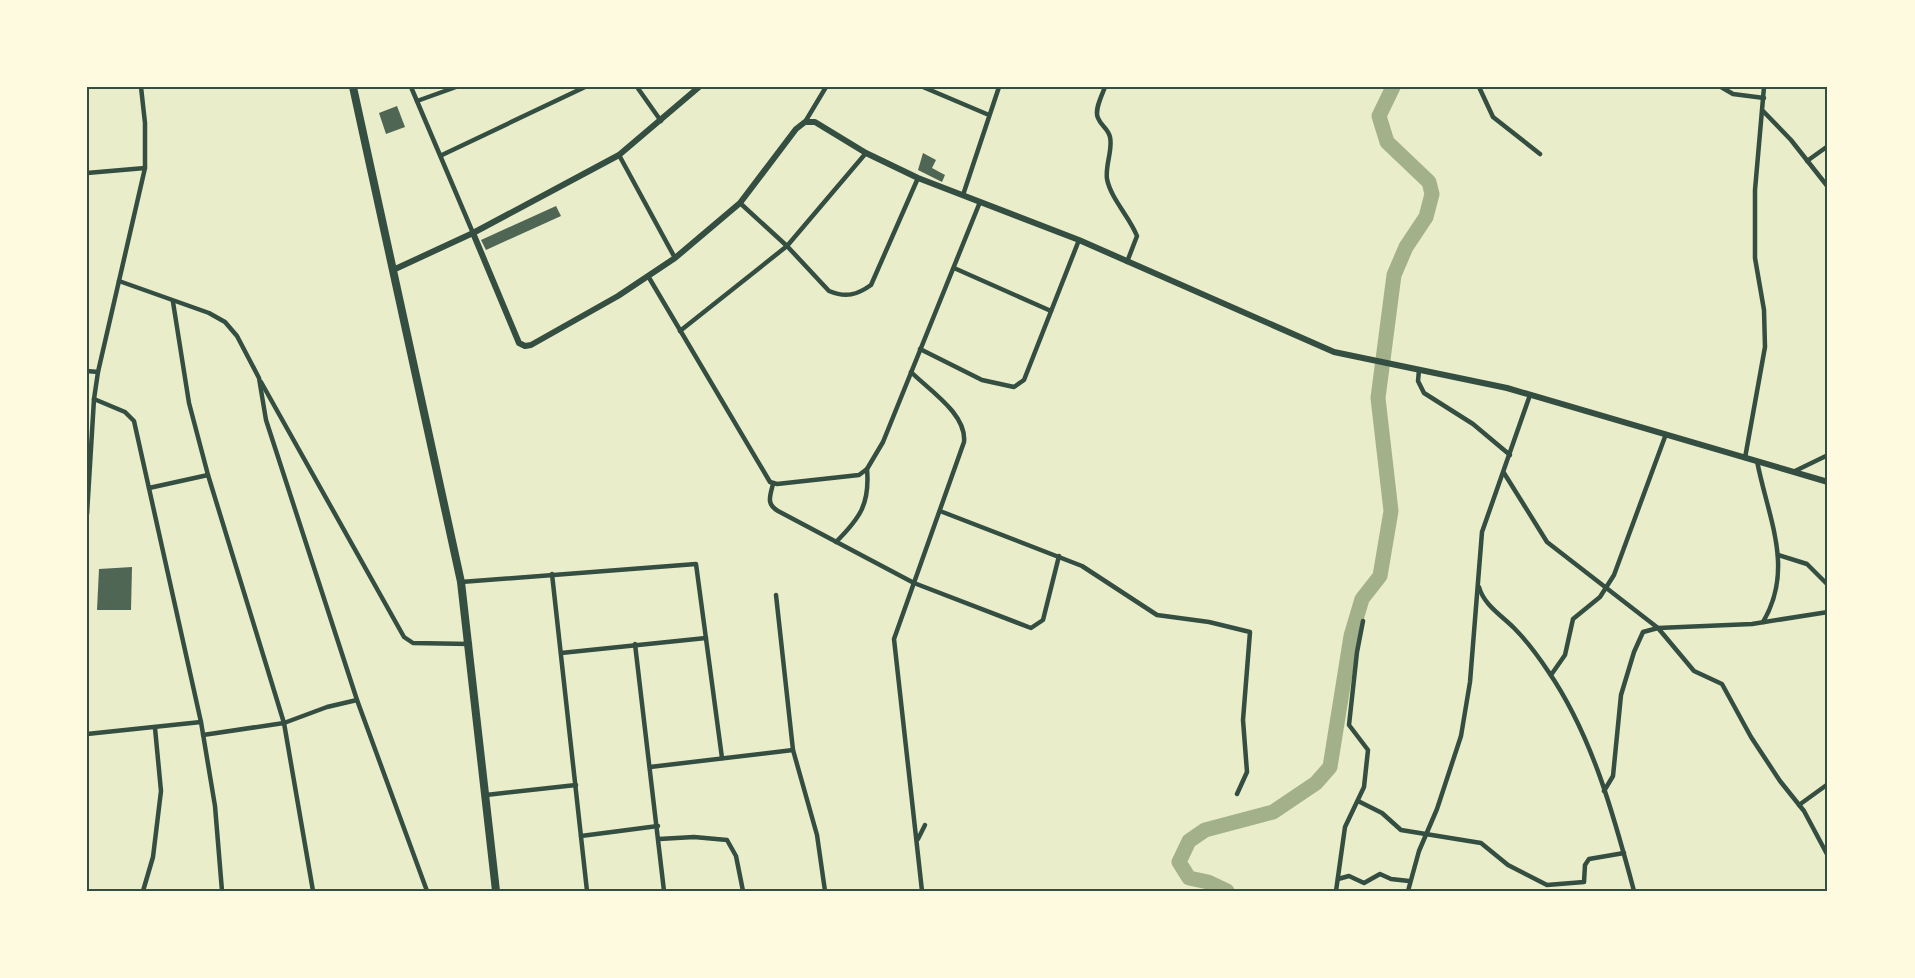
<svg xmlns="http://www.w3.org/2000/svg" width="1915" height="978" font-family="'Fira Sans',sans-serif">
  <rect width="100%" height="100%" fill="#e9edc9"/>
  <g fill="none" stroke-linecap="round" stroke-linejoin="round">
    <path stroke="#a3b18a" stroke-width="15" d="M1227 891 1208 882 1189 878 1179 862 1189 841 1205 830 1273 812 1316 783 1330 767 1351 636 1362 599 1380 576 1391 511 1378 398 1394 275 1406 247 1426 217 1432 194 1429 182 1387 142 1379 116 1393 87"/>
  </g>
  <g fill="#4f6655">
    <path d="M397 106 405 127 386 134 379 113Z"/>
    <path d="M923 153 936 160 932 168 945 175 942 182 918 170Z"/>
    <path d="M556 206 561 216 486 250 481 240Z"/>
    <path d="M132 567 131 610H97L99 569Z"/>
  </g>
  <g fill="none" stroke-linecap="round" stroke-linejoin="round">
    <g stroke="#344e41" stroke-width="4.5">
      <path d="M411 87 473 233"/>
      <path d="M637 87 661 121"/>
      <path d="M923 87 989 115"/>
      <path d="M1105 87C1102 95 1094 110 1098 118 1101 126 1108 128 1110 137 1113 150 1105 165 1107 179 1111 199 1129 216 1137 236L1127 262"/>
      <path d="M1479 87 1493 117 1540 154"/>
      <path d="M1721 87 1733 94 1764 98"/>
      <path d="M417 101 456 87"/>
      <path d="M1763 111 1791 140 1828 187"/>
      <path d="M805 122 826 87"/>
      <path d="M442 155 585 87"/>
      <path d="M619 155 675 258"/>
      <path d="M1807 161 1828 146"/>
      <path d="M87 173 145 168"/>
      <path d="M963 195 999 87"/>
      <path d="M740 203 787 246 829 291C846 298 857 295 871 285L918 178"/>
      <path d="M954 268 1051 311"/>
      <path d="M648 276 770 482 777 484 859 475 867 469 883 442 980 202"/>
      <path d="M119 281 209 313 225 322 237 336 259 378 266 420 357 700 427 891"/>
      <path d="M173 302 189 403 208 475 284 723 313 891"/>
      <path d="M680 331 787 246 866 153"/>
      <path d="M920 349 982 380 1014 387 1024 380 1079 240"/>
      <path d="M1419 370 1418 381 1424 393 1473 424 1510 455"/>
      <path d="M87 371 98 372"/>
      <path d="M911 372C929 390 967 414 964 442L894 639 922 891"/>
      <path d="M261 382 404 637 413 643 470 644"/>
      <path d="M94 399 125 412 134 421 201 722 215 806 222 891"/>
      <path d="M1745 458 1765 347 1764 310 1755 258V190L1764 87"/>
      <path d="M1757 461C1768 518 1795 568 1763 622"/>
      <path d="M1795 471 1828 455"/>
      <path d="M1504 473 1547 542 1658 628 1694 671 1722 684 1751 737 1780 781 1804 811 1828 856"/>
      <path d="M773 484C770 496 766 504 778 511L914 583 1031 628 1043 620 1059 556"/>
      <path d="M149 488 208 475"/>
      <path d="M940 511 1082 566 1157 615 1209 622 1250 632 1243 720 1247 772 1237 794"/>
      <path d="M87 514 94 399 98 372 145 168V123L141 87"/>
      <path d="M836 542C860 518 870 504 867 469"/>
      <path d="M1778 555 1807 564 1828 585"/>
      <path d="M552 574 587 891"/>
      <path d="M461 582 696 564 722 758"/>
      <path d="M1479 587C1484 605 1501 615 1514 628 1526 640 1538 656 1548 671 1592 735 1614 816 1634 891"/>
      <path d="M776 595 793 750 817 835 825 891"/>
      <path d="M635 644 664 891"/>
      <path d="M561 653 706 638"/>
      <path d="M1551 675 1565 655 1573 619 1600 597 1614 575 1666 434"/>
      <path d="M87 734 201 722"/>
      <path d="M203 735 284 723 327 707 357 700"/>
      <path d="M650 767 793 750"/>
      <path d="M1604 791 1613 776 1621 695 1634 652 1643 632 1658 628 1752 624 1828 612"/>
      <path d="M486 795 576 785"/>
      <path d="M1358 801 1382 813 1401 830 1481 843 1508 865 1547 885 1584 882 1585 865 1589 859 1624 853"/>
      <path d="M1799 805 1828 784"/>
      <path d="M581 836 658 826"/>
      <path d="M659 839 694 837 727 840 736 856 743 891"/>
      <path d="M918 839 925 825"/>
      <path d="M1338 879 1349 876 1364 883 1380 874 1391 879 1409 881"/>
      <path d="M143 891 153 857 161 791 155 728"/>
      <path d="M1336 891 1345 827 1364 787 1368 750 1349 725 1357 652 1363 621"/>
      <path d="M1408 891 1419 851 1437 809 1461 736 1470 682 1482 532 1530 395"/>
    </g>
    <g stroke="#344e41" stroke-width="6">
      <path d="M473 233 519 343 525 346 531 345 618 296 675 258 740 203 796 129 805 122H815L866 153 918 178 1079 240 1334 352 1507 388 1828 482"/>
      <path d="M393 270 473 233 619 155 699 87"/>
    </g>
    <path stroke="#344e41" stroke-width="8" d="M353 87 461 582 496 891"/>
  </g>
  <rect width="1915" height="978" fill="none" stroke="#fefae0" stroke-width="177"/>
  <rect x="88" y="88" width="1738" height="802" fill="none" stroke="#344e41" stroke-width="2"/>
</svg>
